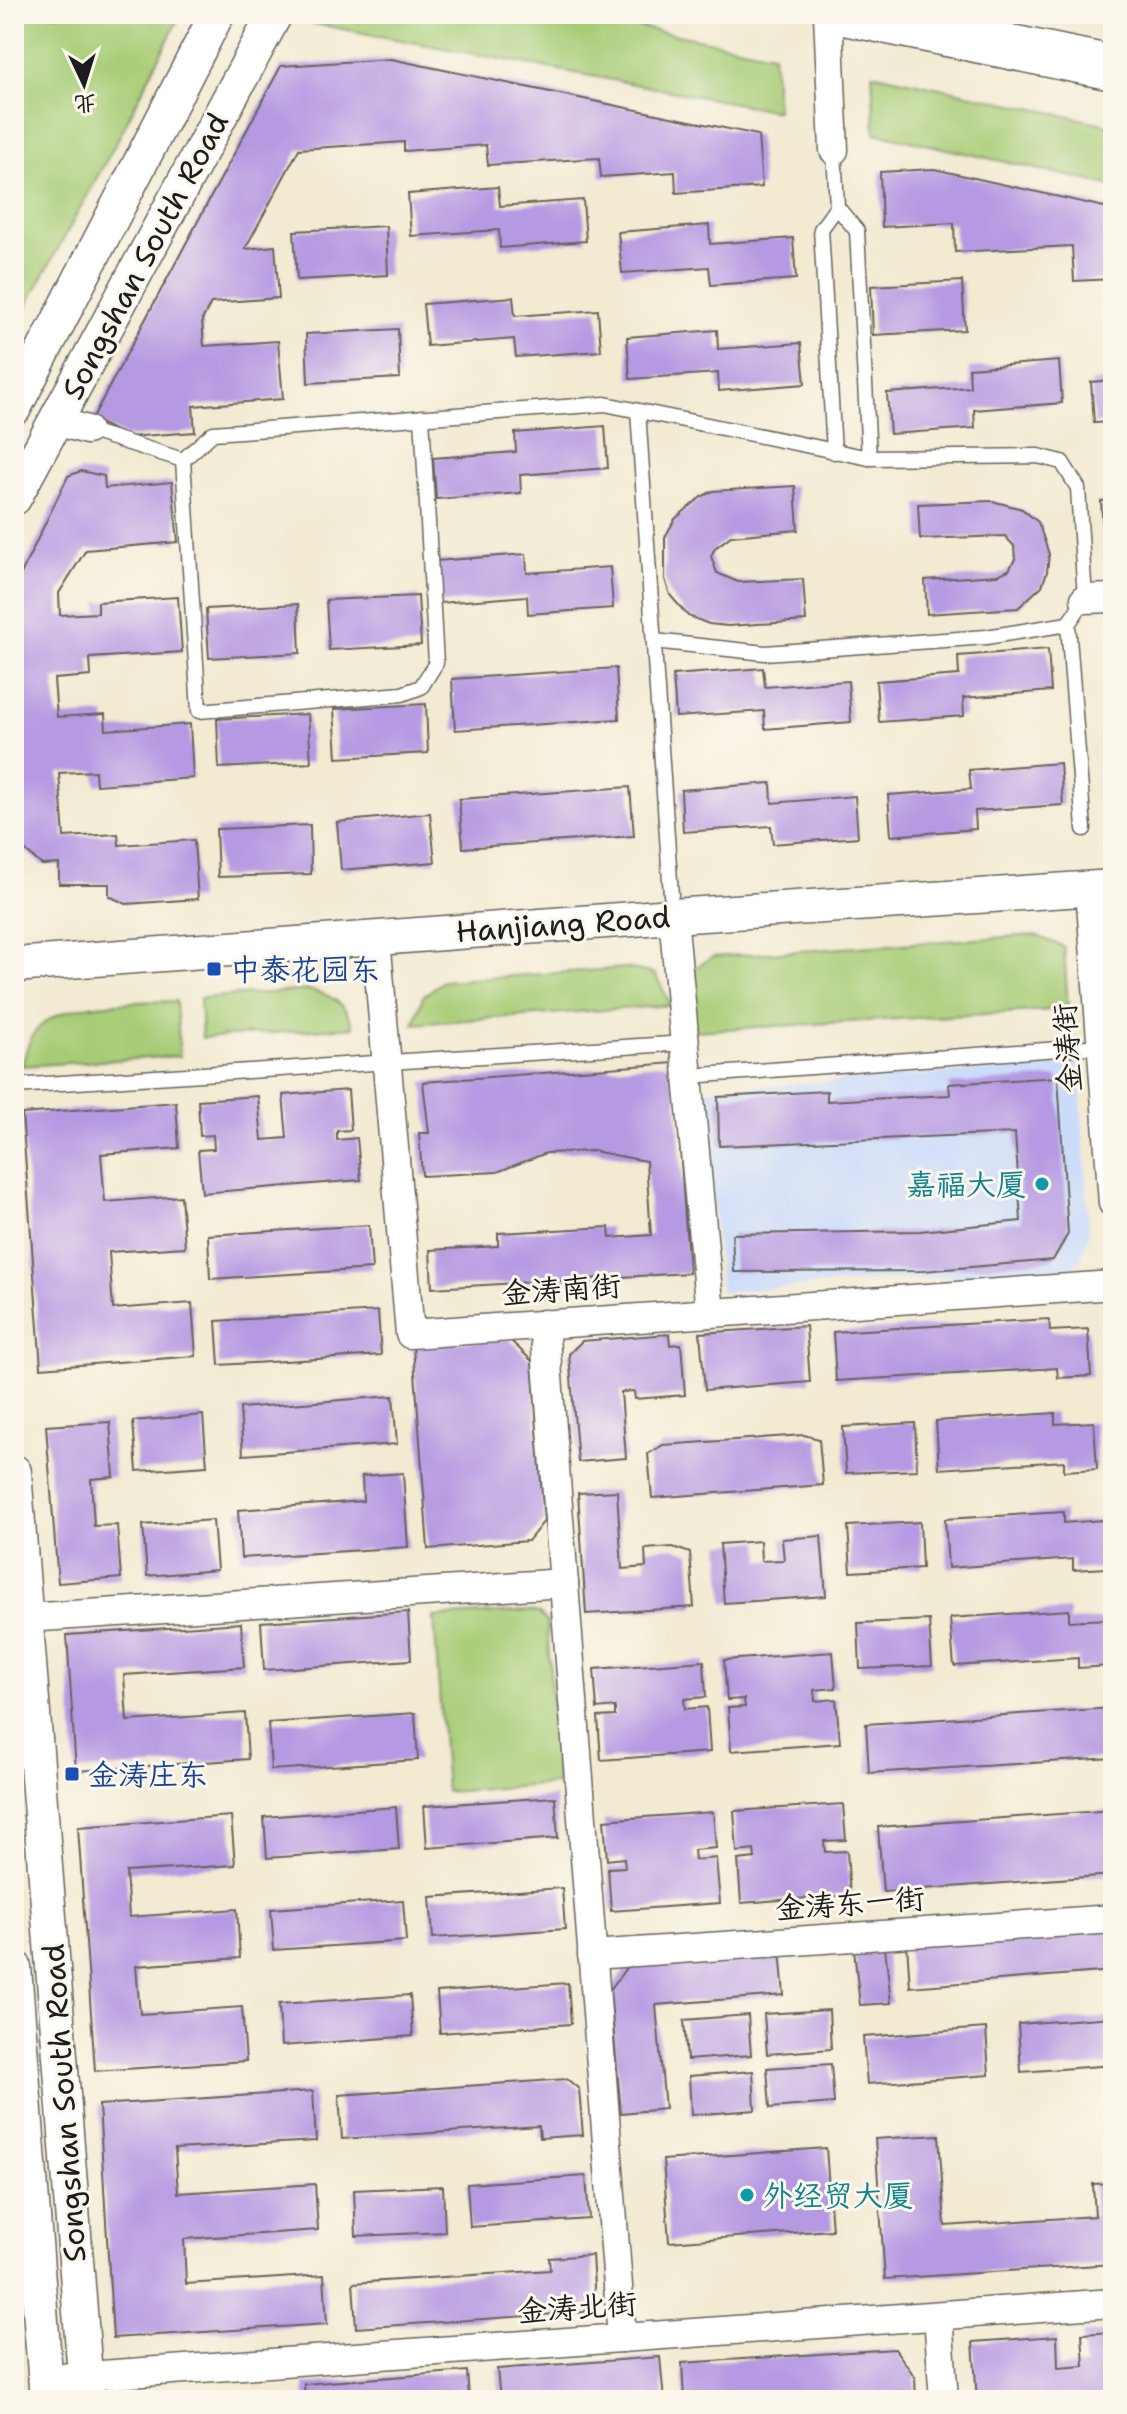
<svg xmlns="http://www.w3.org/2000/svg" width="1127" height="2414" font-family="'Shantell Sans','LXGW WenKai TC',sans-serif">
  <rect width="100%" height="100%" fill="#fbf7ec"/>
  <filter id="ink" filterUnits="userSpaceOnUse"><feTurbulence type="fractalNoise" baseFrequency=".0125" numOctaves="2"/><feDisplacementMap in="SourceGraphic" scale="16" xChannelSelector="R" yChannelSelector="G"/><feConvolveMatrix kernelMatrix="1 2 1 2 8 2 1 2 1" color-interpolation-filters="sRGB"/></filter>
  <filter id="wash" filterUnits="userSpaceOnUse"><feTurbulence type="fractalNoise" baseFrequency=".006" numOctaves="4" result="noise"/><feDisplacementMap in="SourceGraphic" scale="32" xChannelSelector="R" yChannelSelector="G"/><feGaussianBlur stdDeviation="1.8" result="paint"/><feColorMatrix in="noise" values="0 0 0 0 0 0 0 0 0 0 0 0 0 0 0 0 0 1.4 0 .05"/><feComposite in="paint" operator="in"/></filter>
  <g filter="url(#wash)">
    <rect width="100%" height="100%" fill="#f2ead1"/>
    <path fill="#ccdbfa" d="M1079 1064 1089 1233 1081 1259 1070 1268 721 1292 704 1090Z"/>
    <g fill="#a7cc76" stroke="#627449" stroke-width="2">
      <path d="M14 14H181L118 139 14 329Z"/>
      <path d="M320 14H573L773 54 777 111 310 23Z"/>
      <path d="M872 73 1113 126V186L875 133Z"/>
      <path d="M1035 935 1064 947 1068 1009 694 1031 690 971 712 957Z"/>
      <path d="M626 968 655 974 671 1005 414 1024 423 996 443 981Z"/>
      <path d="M309 990C332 995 346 1003 353 1027L202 1038 200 998Z"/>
      <path d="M176 1001 180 1056 22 1066C25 1056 27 1044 33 1035 56 998 136 1003 176 1001Z"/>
      <path d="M530 1611 539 1613 547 1622 557 1784 446 1792 434 1617Z"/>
    </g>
    <g id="blocks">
      <g fill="#b599e2">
        <path d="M391 59 758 135 762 187 676 193 675 172 601 177 599 158 488 165 486 145 404 151V142L299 149 245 249 275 246 279 298 211 303 202 320 204 346 278 341 283 399 193 406 195 432 127 437 92 419 281 66Z"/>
        <path d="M934 169 1113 209V279L1074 281 1072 246 955 252 954 223 882 227 880 172Z"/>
        <path d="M498 187 500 206 583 200 586 241 500 248 499 230 411 236 408 194Z"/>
        <path d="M709 225 710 244 793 238 796 279 711 285 709 267 622 273 618 232Z"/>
        <path d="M386 226 388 275 297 280 294 231Z"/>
        <path d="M962 281 965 330 873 335 871 286Z"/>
        <path d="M513 297 515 316 598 310 601 351 516 357 514 339 427 346 423 304Z"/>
        <path d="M398 329 400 378 308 383 306 334Z"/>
        <path d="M717 330 718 349 801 343 805 384 719 391 718 373 630 379 627 337Z"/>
        <path d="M1059 361 1062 403 974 410 975 428 890 434 887 393 970 387 969 368Z"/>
        <path d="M1113 380V422L1094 423 1091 382Z"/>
        <path d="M605 426 608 468 520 475 521 493 436 499 433 458 516 452 515 433Z"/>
        <path d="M81 471 104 476 105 488 172 482 178 542 86 550 59 593 60 615 98 613V602L178 597 182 652 90 658 91 676 54 679 57 717 105 714 106 730 190 724 193 778 96 785 95 771 59 773 64 837 118 834 119 845 194 840 198 899 126 904 109 896V884H59V864L42 865 14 841V595L16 584 68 476Z"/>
        <path d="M795 486 798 530 731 536 715 548 711 556 717 573 738 582 803 579 806 621 728 626 709 624 688 616 670 595 665 579V537L675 519 701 497 713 491Z"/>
        <path d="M1113 500V542L1104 543 1101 501Z"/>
        <path d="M992 501 1022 509 1038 522 1049 554 1047 572 1042 586 1018 608 927 614 925 580 997 575 1009 570 1015 559 1014 546 1005 536 920 539 918 504Z"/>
        <path d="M526 554 527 573 610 567 613 608 528 614 527 596 439 603 436 561Z"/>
        <path d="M418 596 421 645 329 650 326 600Z"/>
        <path d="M298 604 300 653 209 658 206 609Z"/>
        <path d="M1048 649 1051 691 963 698 964 716 879 722 876 681 959 675 958 656Z"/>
        <path d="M616 668 619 719 455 730 452 679Z"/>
        <path d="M763 668 765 687 848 681 851 722 765 729 764 711 676 717 673 675Z"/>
        <path d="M426 704 428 753 337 758 334 709Z"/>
        <path d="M308 714 311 763 219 768 217 719Z"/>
        <path d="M1060 763 1063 805 975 811 976 829 891 836 888 795 971 789 969 770Z"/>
        <path d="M771 783 772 803 855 796 858 837 773 844 771 826 683 832 681 790Z"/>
        <path d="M630 787 634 836 463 848 459 799Z"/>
        <path d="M430 813 435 862 341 870 337 822Z"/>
        <path d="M310 825 311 874 218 877 216 829Z"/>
        <path d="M674 1063 689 1273 432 1288 430 1250 498 1246V1233L609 1227 610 1238 651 1235 646 1161 593 1151 546 1153 497 1172 422 1176 419 1133H429L423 1082Z"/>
        <path d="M1058 1077 1068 1234 1053 1260 923 1271 734 1272 732 1234 920 1231 1021 1221 1015 1133 719 1146 718 1097 827 1091V1101L950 1095 949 1084Z"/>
        <path d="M348 1090 351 1130 337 1131V1140L357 1138 361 1180 202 1193 198 1150 214 1149 213 1135 200 1136 198 1100 258 1096 262 1140 287 1138 283 1095Z"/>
        <path d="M176 1102 179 1148 101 1154 105 1202 181 1196 185 1247 109 1252 113 1309 192 1303 196 1356 41 1368 22 1114Z"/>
        <path d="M369 1225 372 1269 210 1279 208 1235Z"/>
        <path d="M378 1311 381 1355 219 1365 216 1321Z"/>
        <path d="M1049 1319 1050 1331 1088 1329 1091 1376 1058 1378 1057 1368 836 1381 833 1332Z"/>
        <path d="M806 1326 810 1382 705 1390 700 1333Z"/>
        <path d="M669 1334 670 1345 681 1344 685 1395 635 1399 634 1391 621 1392 626 1458 578 1462 569 1354 582 1341Z"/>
        <path d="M509 1339 532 1361 544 1521 528 1541 428 1549 413 1346Z"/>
        <path d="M393 1396 397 1444 243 1455 240 1408Z"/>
        <path d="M1055 1413V1424L1094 1422 1097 1469 1064 1471V1461L939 1469 936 1421Z"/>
        <path d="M203 1415 207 1466 137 1471 133 1421Z"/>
        <path d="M110 1422 114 1477 91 1479 94 1526 117 1525 121 1578 58 1583 46 1426Z"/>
        <path d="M915 1423 917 1470 846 1473 843 1427Z"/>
        <path d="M804 1435 819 1439 823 1485 652 1498 648 1454 663 1445Z"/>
        <path d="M403 1473 408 1547 241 1558 238 1510 363 1501 362 1476Z"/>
        <path d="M617 1491 622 1569 646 1567 645 1549 673 1547 690 1553 694 1607 586 1614 578 1493Z"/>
        <path d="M1064 1512V1523L1103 1520 1107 1568 1073 1570V1559L948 1568 945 1519Z"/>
        <path d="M213 1520 217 1570 147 1576 143 1525Z"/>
        <path d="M920 1522 922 1568 851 1572 848 1526Z"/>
        <path d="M821 1536 826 1596 724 1603 720 1544 760 1541 761 1561 784 1560 782 1539Z"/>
        <path d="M1069 1610V1621L1108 1619 1111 1666 1078 1668V1658L954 1666 950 1618Z"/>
        <path d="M408 1612 411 1660 264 1670 261 1622Z"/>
        <path d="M929 1620 932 1666 860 1669 858 1623Z"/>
        <path d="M241 1623 244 1667 124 1675 127 1721 245 1713 248 1759 76 1771 67 1635Z"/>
        <path d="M833 1652 836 1688 814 1690 815 1701 836 1699 840 1743 731 1751 728 1708 745 1707 744 1699 727 1700 724 1660Z"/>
        <path d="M704 1661 706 1697 684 1699 685 1709 707 1707 710 1752 601 1760 598 1717 615 1716V1707L597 1709 594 1669Z"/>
        <path d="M1113 1708V1758L869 1773 866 1724Z"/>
        <path d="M415 1713 418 1760 271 1770 268 1723Z"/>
        <path d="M555 1797 558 1838 427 1848 424 1806Z"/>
        <path d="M843 1804 846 1840 824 1841 825 1852 847 1851 850 1895 741 1903 738 1860 755 1858 754 1850 737 1852 734 1811Z"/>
        <path d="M396 1807 399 1849 267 1858 264 1817Z"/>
        <path d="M1113 1810V1875L883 1892 878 1827Z"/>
        <path d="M713 1812 716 1848 694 1850 695 1860 716 1858 720 1903 611 1911 608 1868 625 1867 624 1858 607 1860 604 1820Z"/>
        <path d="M231 1816 235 1865 126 1872 129 1917 237 1909 240 1958 136 1966 140 2014 242 2007 246 2061 95 2071 78 1827Z"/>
        <path d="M562 1888 565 1929 433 1938 430 1897Z"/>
        <path d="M403 1900 406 1941 274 1950 271 1909Z"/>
        <path d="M1113 1929V1971L910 1987 907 1944Z"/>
        <path d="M885 1947 891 2003 860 2005 854 1950Z"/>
        <path d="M780 1949 784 1995 656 2005 665 2109 621 2113 610 1990 631 1961Z"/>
        <path d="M568 1983 571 2024 440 2033 437 1992Z"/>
        <path d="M410 1995 413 2036 281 2046 279 2004Z"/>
        <path d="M829 2010 831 2049 767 2054 764 2014Z"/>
        <path d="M748 2015 751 2055 687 2060 684 2020Z"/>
        <path d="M1113 2017V2065L1021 2072 1018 2024Z"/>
        <path d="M986 2028 989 2075 867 2084 863 2037Z"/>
        <path d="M831 2064 834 2103 770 2108 767 2068Z"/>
        <path d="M753 2071 755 2110 691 2115 689 2076Z"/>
        <path d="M567 2079 579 2089 583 2135 540 2138 539 2126 342 2139 339 2095Z"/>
        <path d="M313 2091 316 2141 175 2149 178 2193 315 2184 318 2230 184 2239 186 2284 324 2275 327 2324 113 2338 99 2105Z"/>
        <path d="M939 2135 945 2226 1095 2216 1093 2184 1113 2183V2264L885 2279 875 2139Z"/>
        <path d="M826 2148 832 2230 669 2242 663 2160Z"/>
        <path d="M586 2176 589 2219 470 2227 467 2184Z"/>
        <path d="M443 2186 445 2232 356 2236 354 2190Z"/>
        <path d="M592 2255 595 2301 584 2312 356 2328 353 2283 550 2270 549 2258Z"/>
        <path d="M1113 2332V2400H977L973 2342 1057 2336 1058 2368 1084 2366 1082 2334Z"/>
        <path d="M895 2349 915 2377 916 2400H873V2398L684 2400 682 2363Z"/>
        <path d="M660 2357 664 2400H500L497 2369Z"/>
        <path d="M467 2371 469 2400H305L304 2384Z"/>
        <path d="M283 2395V2400H244V2398Z"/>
      </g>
    </g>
  </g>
  <g filter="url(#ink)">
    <use href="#blocks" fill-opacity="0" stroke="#67645b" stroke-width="2"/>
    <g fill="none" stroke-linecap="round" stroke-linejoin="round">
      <g stroke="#67645b" stroke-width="17">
        <g id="service">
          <path d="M834 150 837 207 857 231 869 458"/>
          <path d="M638 411 671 895"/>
          <path d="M87 430 183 460 213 433 605 404 869 458 1038 456 1062 462 1078 488 1085 599 1068 624 1084 829"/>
          <path d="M834 452 821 229 837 207"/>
          <path d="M183 460 199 711 402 694 421 687 436 663 422 417"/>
          <path d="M654 641 765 653 986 637 1068 624"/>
          <path d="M689 1076 1101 1046"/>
          <path d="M14 1086 686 1043"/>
        </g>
      </g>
      <g stroke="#67645b" stroke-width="31">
        <g id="minor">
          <path d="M828 14 834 150"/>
          <path d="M56 421 87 430"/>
          <path d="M1085 599 1113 598"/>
          <path d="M1090 889 1113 1203"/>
          <path d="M673 916 710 1313"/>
          <path d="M376 938 410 1334 1113 1285"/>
          <path d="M544 1324 622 2338"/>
          <path d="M26 1618 564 1583"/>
          <path d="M592 1955 1113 1919"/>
          <path d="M938 2316 944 2400"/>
          <path d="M45 2379 1113 2303"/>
        </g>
      </g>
      <g stroke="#67645b" stroke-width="37">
        <g id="tertiary">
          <path d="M14 408 217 14"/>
          <path d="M14 498 275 14"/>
          <path d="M14 965 673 916 1113 887"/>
          <path d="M14 1472 87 2400"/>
          <path d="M14 1967 47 2400"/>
        </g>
      </g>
      <g stroke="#67645b" stroke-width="47">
        <path id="primary" d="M849 14 1113 68"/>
      </g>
      <use href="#service" stroke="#fff" stroke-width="14"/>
      <use href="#minor" stroke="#fff" stroke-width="28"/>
      <use href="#tertiary" stroke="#fff" stroke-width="34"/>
      <use href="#primary" stroke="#fff" stroke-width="44"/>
    </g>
  </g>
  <g fill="#1a4fb4" stroke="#fbf7ec" stroke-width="3">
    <rect x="206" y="961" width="16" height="16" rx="4"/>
    <rect x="64" y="1766" width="16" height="16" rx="4"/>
  </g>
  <g fill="#0f9aa8" stroke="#fbf7ec" stroke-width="3">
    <circle cx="1042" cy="1184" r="8"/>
    <circle cx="747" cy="2195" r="8"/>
  </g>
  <g text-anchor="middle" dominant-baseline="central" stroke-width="6" stroke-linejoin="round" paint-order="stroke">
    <g font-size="30" fill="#1c1c1c" stroke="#fbf7ec">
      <text transform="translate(145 256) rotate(-62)">Songshan South Road</text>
      <text transform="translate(563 924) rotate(-4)">Hanjiang Road</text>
      <text transform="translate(1067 1048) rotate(-94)">金涛街</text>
      <text transform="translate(561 1289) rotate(-4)">金涛南街</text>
      <text transform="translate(850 1903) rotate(-4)">金涛东一街</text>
      <text transform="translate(64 2103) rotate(-94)">Songshan South Road</text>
      <text transform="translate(577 2307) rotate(-4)">金涛北街</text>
    </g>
    <g font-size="30" fill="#164399" stroke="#fbf7ec" text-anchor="start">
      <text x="230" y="969">中泰花园东</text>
      <text x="88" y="1774">金涛庄东</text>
    </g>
    <g font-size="30" fill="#0d838f" stroke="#fbf7ec" text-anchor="end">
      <text x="1026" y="1184">嘉福大厦</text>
      <text x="763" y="2195" text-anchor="start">外经贸大厦</text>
    </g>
  </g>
  <rect width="1127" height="2414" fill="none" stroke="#fbf7ec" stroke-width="48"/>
  <g transform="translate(84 84) rotate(176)" stroke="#fbf7ec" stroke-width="6" paint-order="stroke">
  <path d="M0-6L14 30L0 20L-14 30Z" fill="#1c1c1c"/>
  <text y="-12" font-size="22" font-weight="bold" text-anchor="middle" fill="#1c1c1c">北</text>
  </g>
</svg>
